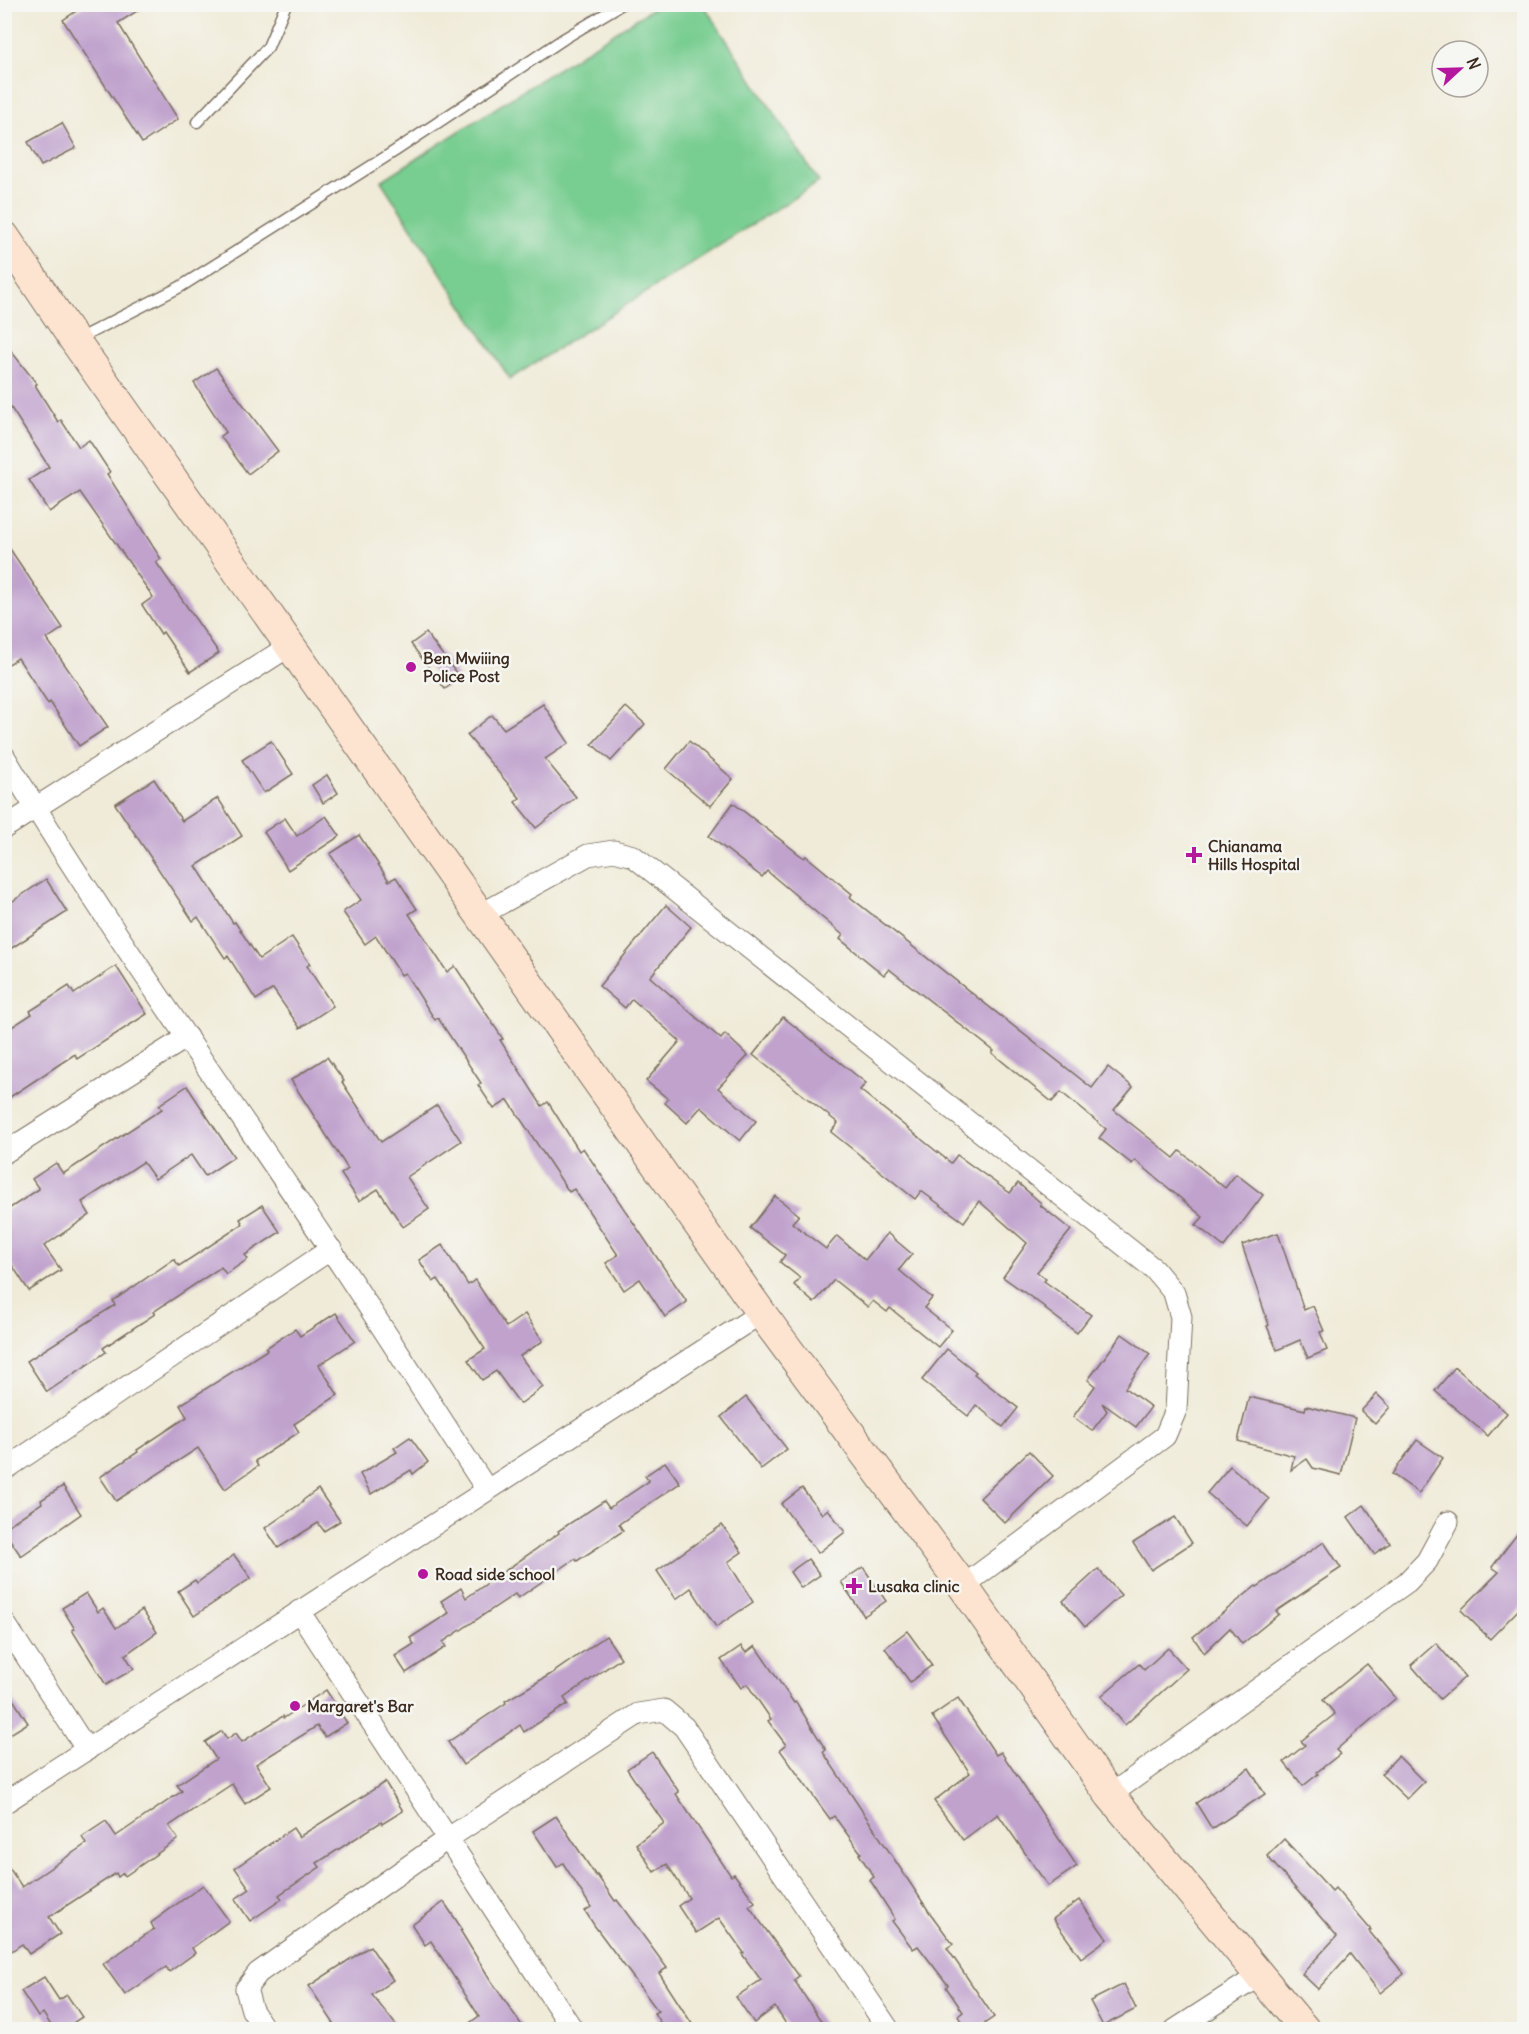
<svg xmlns="http://www.w3.org/2000/svg" width="1529" height="2034" font-family="Delius,sans-serif">
  <rect width="100%" height="100%" fill="#f6f6f2"/>
  <filter id="ink" filterUnits="userSpaceOnUse"><feTurbulence type="fractalNoise" baseFrequency=".0167" numOctaves="2"/><feDisplacementMap in="SourceGraphic" scale="12" xChannelSelector="R" yChannelSelector="G"/><feConvolveMatrix kernelMatrix="1 2 1 2 8 2 1 2 1" color-interpolation-filters="sRGB"/></filter>
  <filter id="wash" filterUnits="userSpaceOnUse"><feTurbulence type="fractalNoise" baseFrequency=".008" numOctaves="4" result="noise"/><feDisplacementMap in="SourceGraphic" scale="24" xChannelSelector="R" yChannelSelector="G"/><feGaussianBlur stdDeviation="1.35" result="paint"/><feColorMatrix in="noise" values="0 0 0 0 0 0 0 0 0 0 0 0 0 0 0 0 0 1.4 0 .05"/><feComposite in="paint" operator="in"/></filter>
  <g filter="url(#wash)">
    <rect width="100%" height="100%" fill="#f0ebd8"/>
    <path fill="#78cd91" stroke="#5a7c58" stroke-width="1.5" d="M703 4 819 182 510 379 381 181 658 5Z"/>
    <g id="blocks">
      <g fill="#c0a2cd">
        <path d="M87 4H148L118 23 178 119 142 143 63 20Z"/>
        <path d="M62 123 76 148 41 166 28 142Z"/>
        <path d="M4 342 37 384 35 385 58 422 61 420 79 447 89 440 110 472 107 474 161 559 156 562 219 653 190 672 163 632 161 634 142 605 153 597 80 492 49 512 29 480 49 467 4 397Z"/>
        <path d="M216 368 278 451 248 474 220 436 226 432 194 383Z"/>
        <path d="M4 540 63 628 47 639 108 727 79 746 50 702 48 704 18 658 4 667Z"/>
        <path d="M426 633 460 678 445 689 411 644Z"/>
        <path d="M543 704 569 743 545 759 576 797 536 828 515 802 520 798 467 735 492 715 504 729Z"/>
        <path d="M626 707 645 724 611 761 592 744Z"/>
        <path d="M271 741 293 774 264 793 242 760Z"/>
        <path d="M689 741 733 779 710 806 666 769Z"/>
        <path d="M327 775 338 793 323 803 312 785Z"/>
        <path d="M154 779 182 821 218 798 242 836 196 866 233 923 235 922 259 959 292 937 310 964 307 966 333 1006 300 1028 273 989 256 1000 228 956 225 958 198 917 193 921 115 804Z"/>
        <path d="M733 803 804 858 806 856 852 894 850 897 1092 1088 1108 1067 1133 1087 1114 1110 1174 1158 1180 1151 1225 1188 1236 1174 1263 1195 1224 1247 1196 1225 1203 1217 1135 1160 1132 1164 1099 1138 1106 1129 1061 1092 1052 1102 992 1053 994 1051 889 969 884 975 840 939 843 935 767 871 762 877 709 836Z"/>
        <path d="M326 816 340 836 288 870 264 832 285 818 297 836Z"/>
        <path d="M359 835 389 881 396 877 417 909 409 914 447 972 455 966 503 1039 500 1040 542 1106 548 1102 579 1151 583 1148 687 1302 665 1317 640 1279 624 1290 606 1263 618 1255 574 1189 569 1192 508 1100 494 1109 478 1085 481 1083 438 1018 435 1020 405 973 401 975 376 936 365 944 343 912 361 900 330 854Z"/>
        <path d="M46 879 67 912 4 953V907Z"/>
        <path d="M666 905 691 927 650 977 721 1039 725 1034 748 1056 718 1088 756 1121 740 1141 701 1107 687 1123 665 1103 668 1099 646 1081 680 1041 632 999 625 1008 599 986Z"/>
        <path d="M116 966 147 1014 77 1059 75 1054 4 1101V1032L32 1014 30 1011 69 986 74 994Z"/>
        <path d="M783 1017 866 1083 860 1090 951 1163 957 1155 1010 1193 1018 1183 1041 1203 1040 1205 1071 1230 1037 1272 1046 1279 1044 1281 1091 1315 1077 1333 1045 1309 1046 1308 1003 1277 1027 1243 979 1201 964 1222 921 1191 915 1199 831 1132 838 1123 753 1055Z"/>
        <path d="M327 1057 344 1081 342 1082 381 1142 437 1105 461 1141 407 1177 429 1209 403 1227 378 1189 359 1201 341 1174 348 1169 291 1080Z"/>
        <path d="M187 1086 234 1157 205 1176 191 1155 155 1179 143 1162 82 1202 90 1215 44 1246 61 1270 29 1291 4 1253V1212L39 1189 32 1179 56 1163 63 1174 162 1109 159 1105Z"/>
        <path d="M775 1196 799 1215 792 1223 826 1249 837 1236 865 1260 887 1233 912 1254 899 1270 932 1298 924 1308 952 1330 938 1347 890 1308 887 1312 873 1301 868 1307 834 1280 814 1303 794 1285 800 1278 780 1262 785 1255 750 1228Z"/>
        <path d="M262 1205 280 1232 245 1255 248 1259 226 1274 221 1267 153 1312 155 1314 103 1348 106 1352 47 1392 27 1361 115 1305 113 1301 174 1259 179 1266 243 1224 240 1219Z"/>
        <path d="M1278 1233 1304 1310 1313 1306 1324 1331 1320 1332 1327 1350 1308 1358 1300 1340 1277 1350 1267 1326 1269 1325 1242 1245Z"/>
        <path d="M442 1245 468 1285 475 1280 506 1327 525 1314 543 1341 520 1356 543 1387 520 1404 496 1371 482 1380 468 1360 485 1349 438 1279 433 1282 419 1260Z"/>
        <path d="M336 1313 355 1341 319 1365 338 1395 294 1424 299 1432 255 1461 258 1466 225 1489 198 1448 116 1501 100 1477 138 1452 137 1450 187 1417 180 1405 267 1350 266 1348 295 1329 300 1336Z"/>
        <path d="M1122 1334 1150 1354 1125 1388 1151 1407 1136 1427 1102 1403 1107 1411 1092 1431 1073 1417 1095 1386 1088 1380Z"/>
        <path d="M947 1349 976 1372 974 1374 1018 1408 1003 1427 976 1405 968 1416 922 1380Z"/>
        <path d="M1455 1367 1507 1413 1488 1436 1435 1391Z"/>
        <path d="M1377 1394 1390 1407 1375 1424 1361 1411Z"/>
        <path d="M746 1397 787 1449 761 1469 721 1417Z"/>
        <path d="M1249 1397 1305 1410 1306 1406 1355 1418 1341 1475 1313 1468 1307 1459 1291 1470 1294 1456 1238 1441Z"/>
        <path d="M410 1437 428 1462 413 1474 411 1470 371 1494 360 1474 397 1452 394 1448Z"/>
        <path d="M1417 1440 1443 1458 1419 1493 1392 1474Z"/>
        <path d="M1029 1451 1053 1476 1005 1523 980 1498Z"/>
        <path d="M665 1462 680 1483 619 1524 623 1531 577 1561 575 1559 518 1598 515 1594 443 1642 446 1647 406 1673 395 1656 414 1644 410 1638 449 1613 441 1601 461 1588 466 1598 559 1533 558 1531 604 1501 609 1508 649 1481 645 1476Z"/>
        <path d="M1230 1466 1269 1499 1247 1526 1207 1493Z"/>
        <path d="M63 1486 81 1514 21 1556 4 1531V1528L42 1503 41 1500Z"/>
        <path d="M802 1488 822 1514 828 1509 845 1532 818 1553 781 1504Z"/>
        <path d="M318 1489 340 1521 324 1531 318 1523 278 1548 265 1528 303 1502 302 1501Z"/>
        <path d="M1364 1505 1390 1543 1374 1554 1348 1517Z"/>
        <path d="M1175 1517 1192 1543 1151 1570 1133 1543Z"/>
        <path d="M722 1525 742 1552 728 1562 753 1602 716 1627 691 1588 676 1599 657 1571Z"/>
        <path d="M1524 1525V1604L1490 1639 1461 1610 1499 1572 1492 1567Z"/>
        <path d="M1324 1542 1341 1568 1276 1611 1279 1614 1242 1644 1230 1628 1204 1653 1193 1637 1256 1586 1257 1587Z"/>
        <path d="M234 1555 251 1578 194 1616 178 1591 195 1580 197 1583Z"/>
        <path d="M808 1559 820 1575 801 1588 790 1572Z"/>
        <path d="M863 1567 886 1601 864 1616 841 1582Z"/>
        <path d="M1098 1569 1121 1595 1085 1627 1063 1601Z"/>
        <path d="M86 1593 98 1612 103 1608 116 1628 142 1610 157 1632 125 1655 134 1669 106 1685 72 1630 75 1629 62 1608Z"/>
        <path d="M907 1631 932 1665 910 1682 885 1648Z"/>
        <path d="M606 1636 621 1658 564 1698 568 1704 524 1732 520 1725 463 1765 448 1742 506 1703 505 1701 551 1674Z"/>
        <path d="M1436 1643 1465 1677 1440 1699 1411 1665Z"/>
        <path d="M741 1646 746 1653 755 1646 794 1703 796 1702 826 1750 823 1752 930 1913 953 1944 947 1948 994 2017 975 2030H966L958 2016 963 2012 946 1987 948 1985 918 1946 913 1949 892 1921 895 1919 870 1880 874 1877 859 1854 861 1853 834 1816 830 1819 780 1750 786 1745 768 1721 771 1719 747 1684 741 1688 721 1660Z"/>
        <path d="M1168 1648 1187 1669 1125 1725 1101 1696 1139 1664 1144 1670Z"/>
        <path d="M1367 1664 1396 1698 1336 1750 1340 1754 1317 1772 1318 1774 1303 1786 1284 1762 1305 1745 1301 1741 1335 1714 1323 1700Z"/>
        <path d="M4 1685 28 1723 4 1738Z"/>
        <path d="M326 1690 347 1723 325 1737 317 1726 256 1764 271 1787 245 1804 232 1784 169 1826 178 1839 125 1876 123 1873 118 1877 116 1873 49 1917 60 1934 29 1954 22 1944 4 1956V1860L22 1887 86 1844 82 1837 106 1821 116 1836 182 1791 177 1785 216 1759 205 1742 222 1731 227 1739 236 1733 242 1742 283 1716 284 1718Z"/>
        <path d="M958 1698 996 1755 1001 1752 1077 1866 1048 1886 998 1814 963 1840 934 1801 970 1773 932 1716Z"/>
        <path d="M652 1752 679 1792 676 1794 731 1876 734 1874 755 1902 749 1906 799 1976 794 1980 827 2030H790L775 2007 754 2023 736 1997 761 1980 742 1954 744 1953 719 1918 696 1933 678 1906 689 1898 667 1864 654 1872 636 1844 664 1823 627 1769Z"/>
        <path d="M1398 1756 1424 1782 1407 1799 1381 1774Z"/>
        <path d="M1249 1768 1265 1794 1212 1829 1196 1803Z"/>
        <path d="M385 1782 403 1811 382 1824 381 1822 317 1863 320 1867 279 1895 282 1899 250 1921 235 1899 250 1889 235 1868 293 1828 299 1837Z"/>
        <path d="M556 1816 596 1876 597 1875 615 1901 617 1900 667 1968 659 1973 696 2030H665L654 2013 658 2011 594 1925 585 1911 591 1907 563 1863 557 1867 533 1831Z"/>
        <path d="M1284 1839 1332 1891 1335 1888 1371 1930 1369 1931 1404 1974 1380 1993 1350 1954 1318 1989 1302 1974 1337 1936 1267 1856Z"/>
        <path d="M203 1885 229 1921 192 1948 195 1953 169 1972 166 1967 125 1995 103 1964 154 1929 151 1923Z"/>
        <path d="M1079 1900 1107 1939 1081 1958 1053 1919Z"/>
        <path d="M444 1902 462 1929 460 1930 490 1979 525 2030H460L479 2016 431 1941 425 1945 412 1925Z"/>
        <path d="M370 1946 393 1980 372 1995 400 2030H338L309 1986Z"/>
        <path d="M44 1977 59 2000 67 1995 82 2017 62 2030H54L43 2013 38 2017 21 1991Z"/>
        <path d="M1124 1984 1136 2009 1103 2026 1090 2001Z"/>
      </g>
    </g>
  </g>
  <g filter="url(#ink)">
    <use href="#blocks" fill-opacity="0" stroke="#7a6e5f" stroke-width="1.5"/>
    <g fill="none" stroke-linecap="round" stroke-linejoin="round">
      <g stroke="#7a6e5f" stroke-width="13">
        <g id="service">
          <path d="M197 122 268 47 286 4"/>
          <path d="M76 340 180 287 395 151 565 38 622 4"/>
        </g>
      </g>
      <g stroke="#7a6e5f" stroke-width="23">
        <g id="minor">
          <path d="M4 756C105 924 220 1084 329 1247 383 1327 434 1409 487 1490"/>
          <path d="M4 828 291 645"/>
          <path d="M480 915 588 855 614 851 633 856 1154 1269 1174 1293 1181 1317 1176 1410 1165 1436 963 1586"/>
          <path d="M4 1153 187 1037"/>
          <path d="M4 1470 331 1249"/>
          <path d="M299 1611 573 2030"/>
          <path d="M4 1622 87 1750"/>
          <path d="M1110 1795 1407 1582 1427 1561 1448 1522"/>
          <path d="M4 1803 761 1313"/>
          <path d="M265 2030 252 2010 246 1989 258 1973 447 1839 638 1714 664 1710 684 1727 889 2030"/>
          <path d="M1175 2030 1260 1975"/>
        </g>
      </g>
      <g stroke="#7a6e5f" stroke-width="32">
        <path id="secondary" d="M4 236 75 341 761 1313 963 1586 1110 1795 1305 2030"/>
      </g>
      <use href="#service" stroke="#fff" stroke-width="10"/>
      <use href="#minor" stroke="#fff" stroke-width="21"/>
      <use href="#secondary" stroke="#fde4d1" stroke-width="30"/>
    </g>
  </g>
  <g fill="#b5179e" stroke="#f6f6f2" stroke-width="2">
    <circle cx="411" cy="667" r="6"/>
    <path d="M1191 846h6v6h6v6h-6v6h-6v-6h-6v-6h6z"/>
    <circle cx="423" cy="1574" r="6"/>
    <path d="M851 1577h6v6h6v6h-6v6h-6v-6h-6v-6h6z"/>
    <circle cx="295" cy="1706" r="6"/>
  </g>
  <g text-anchor="middle" dominant-baseline="central" stroke-width="5" stroke-linejoin="round" paint-order="stroke">
    <g font-size="16" font-weight="bold" fill="#3b2a1e" stroke="#f6f6f2" text-anchor="start">
      <text x="423" y="658">Ben Mwiiing<tspan x="423" dy="18">Police Post</tspan></text>
      <text x="1208" y="846">Chianama<tspan x="1208" dy="18">Hills Hospital</tspan></text>
      <text x="435" y="1574">Road side school</text>
      <text x="868" y="1586">Lusaka clinic</text>
      <text x="307" y="1706">Margaret's Bar</text>
    </g>
  </g>
  <rect width="1529" height="2034" fill="none" stroke="#f6f6f2" stroke-width="24"/>
  <g transform="translate(1460 69) rotate(68)"><circle r="28" fill="#f6f6f2" stroke="#aba49d" stroke-width="1.5"/>
  <path d="M0-4.5L10 22L0 15L-10 22Z" fill="#b5179e"/>
  <text y="-9" font-size="16" font-weight="bold" text-anchor="middle" fill="#3b2a1e">N</text>
  </g>
</svg>
